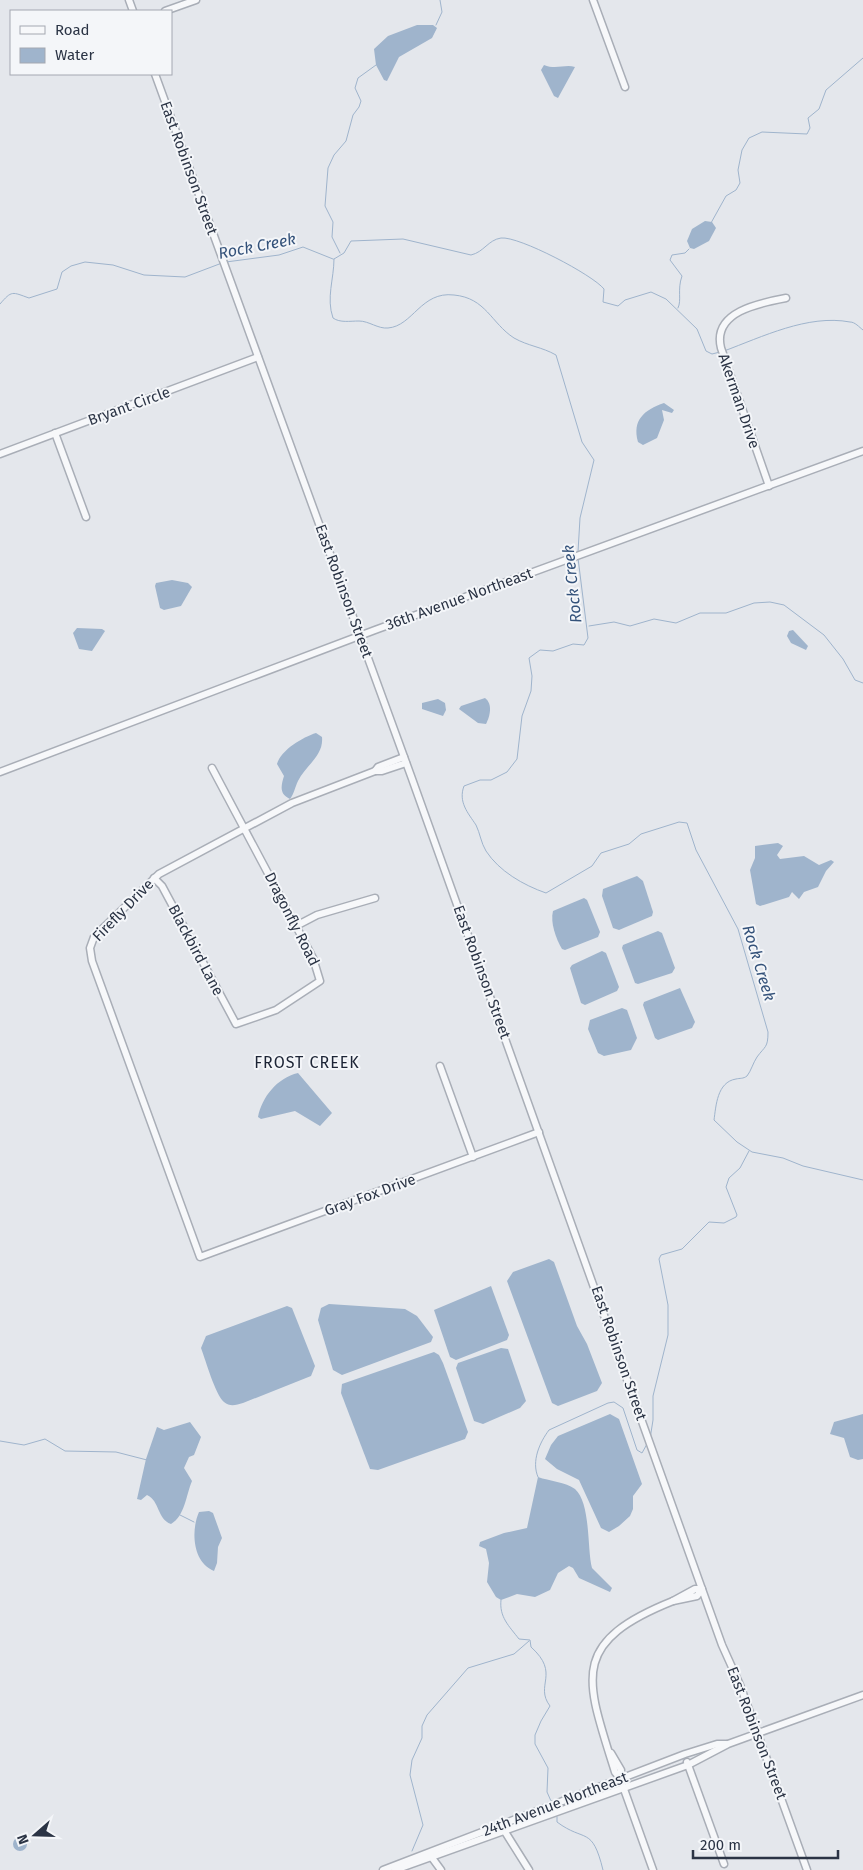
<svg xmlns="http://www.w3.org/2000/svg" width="863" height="1870" font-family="'Fira Sans',sans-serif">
  <rect width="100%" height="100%" fill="#e4e7ec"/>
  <g fill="#9fb4cc">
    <path d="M417 25H433L437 28 432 38 399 57 387 81 384 80 376 65 374 49 388 36Z"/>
    <path d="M544 65C556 70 565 64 575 67L558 98 554 96 541 70Z"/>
    <path d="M705 221 712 222 716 228 709 241 694 249 690 248 687 241 692 229Z"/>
    <path d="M664 403 674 410 672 413 662 410 664 420 657 438 643 445 638 442C632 420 644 410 664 403Z"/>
    <path d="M172 580 188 583 192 587 181 606 164 610 160 608 155 586 156 583Z"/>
    <path d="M77 628 102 629 105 631 92 651 79 649 73 633Z"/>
    <path d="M793 630 808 646 806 650 791 643 787 636 789 631Z"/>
    <path d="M485 698C493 704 490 716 486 724L478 723 459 709 461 706Z"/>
    <path d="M438 699 445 703 446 710 443 716 422 709V703Z"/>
    <path d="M316 733 322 737C324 756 305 766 298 781 295 787 294 794 290 799 279 794 281 786 284 776L277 764C281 750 303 737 316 733Z"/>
    <path d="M778 843 783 846 777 855 780 859 804 856 819 865 831 860 834 862 826 871 818 887 804 892 799 899 792 892 789 897 760 906 756 904 750 870 755 858V846Z"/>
    <path d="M637 876 643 881 653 912 652 916 619 930 613 928 602 896 603 889Z"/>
    <path d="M584 898 587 900 600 932 598 937 565 950 562 949C556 939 550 922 553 911Z"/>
    <path d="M658 931 662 933 675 968 672 973 638 984 635 983 622 948 623 945Z"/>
    <path d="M602 951 606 953 619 987 617 991 585 1005 581 1003 570 968 572 965Z"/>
    <path d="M680 988 695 1022 692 1028 658 1040 655 1038 643 1005 644 1002Z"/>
    <path d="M622 1008 627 1010 637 1038 631 1050 604 1056 598 1053 588 1029 590 1020Z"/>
    <path d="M298 1073 332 1113 320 1126 295 1111 261 1119 258 1117C262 1097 277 1078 298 1073Z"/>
    <path d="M549 1259 554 1262 577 1326 587 1344 602 1383 597 1391 558 1406 552 1403 507 1281 513 1272Z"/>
    <path d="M491 1286 509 1335 507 1340 456 1360 450 1357 434 1310Z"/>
    <path d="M329 1304 405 1309 417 1316 433 1337 431 1342 342 1375 333 1370 318 1320 321 1308Z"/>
    <path d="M287 1306 292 1308 315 1366 311 1376 243 1403C236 1405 230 1407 224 1402 215 1394 206 1361 201 1348L206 1336Z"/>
    <path d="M501 1348 508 1349 526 1401 520 1408 483 1424 474 1421 456 1368 458 1363Z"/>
    <path d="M434 1352 439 1355 443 1363 468 1432 465 1439 378 1470 370 1469 341 1393 342 1384Z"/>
    <path d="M610 1414 619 1419 642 1484 633 1496V1509L630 1516 619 1526 609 1532 601 1528 579 1480 557 1469 545 1459 551 1445 558 1436Z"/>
    <path d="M863 1414V1459L858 1460 850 1457 844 1438 830 1434 834 1422Z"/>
    <path d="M190 1422 201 1437 194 1455 189 1457 184 1468 192 1481C186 1495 185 1516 171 1524 157 1519 160 1501 147 1495L141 1500 137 1499 146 1459 157 1427 164 1430Z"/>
    <path d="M538 1477C549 1481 566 1482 575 1489 591 1503 587 1550 592 1568L612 1588 610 1592 579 1578 573 1568 569 1566 558 1573 550 1590 535 1597 517 1594 501 1600 496 1597 487 1582 489 1563 486 1549 479 1546 480 1542 504 1533 527 1528Z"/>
    <path d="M209 1511 213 1513 222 1538 218 1547 217 1563 214 1571C192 1562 191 1530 199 1512Z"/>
    <circle cx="20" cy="1844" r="7"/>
  </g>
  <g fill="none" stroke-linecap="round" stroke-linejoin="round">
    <g stroke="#9fb4cc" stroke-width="1">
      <path d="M436 25 442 12 440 0"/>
      <path d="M711 223 726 196 736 190 740 183 738 170 742 150 749 138 762 132 807 134 810 128 808 118 819 109 826 90 863 58"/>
      <path d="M340 253 332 237 333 222 325 206 328 168 334 155 346 141 353 115 359 107 361 101 355 88 358 78 376 65"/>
      <path d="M334 259C334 279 326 298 333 318 340 323 350 321 359 321 369 321 378 329 388 328 413 326 421 291 454 295 486 298 491 323 514 338 528 346 542 347 556 355L582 442 594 460 580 518 578 552"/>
      <path d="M334 259 344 253 351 241 403 239 471 255C484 252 488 240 501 238 519 236 593 275 604 289L603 302 618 306 625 300 651 292 666 299 697 329 706 351 712 354 720 352"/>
      <path d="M226 262 279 255 303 247 333 259"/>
      <path d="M0 304C12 290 12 292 29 298L57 289 62 272 71 266 85 262 113 265 144 275 185 277 222 263"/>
      <path d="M678 308C682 300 677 290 682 276L670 260 672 255 685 253 689 249"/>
      <path d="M724 351C762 337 808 314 850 322 855 322 859 327 863 330"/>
      <path d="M578 558 588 638 584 645 573 644 553 651 540 650 529 658 532 676 531 691 522 716 517 759 507 772 491 780H480L464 786C458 802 468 813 476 825 480 833 481 843 486 851 499 871 523 885 546 893L592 866 601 853 629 844 641 834 679 822 687 823 696 850 738 929 768 1032C768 1048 765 1046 757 1057 753 1063 751 1071 747 1076 743 1079 740 1078 736 1079 717 1082 716 1106 714 1120L737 1142 752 1152 783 1158 803 1166 863 1180"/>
      <path d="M589 626 614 622 630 626 654 619 676 623 700 613H726L754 603 770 602 784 605 824 635 843 659 855 680 863 683"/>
      <path d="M650 1439 653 1420V1396L668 1335V1305L659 1259 661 1255 682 1249 709 1222 724 1223 736 1217 737 1215 726 1187 729 1178 740 1168 749 1151"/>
      <path d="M0 1441 24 1445 45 1439 65 1451 116 1452 147 1460"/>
      <path d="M538 1477C531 1461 540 1442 549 1430L608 1403 614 1402 623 1408 637 1450 642 1453 647 1444"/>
      <path d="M180 1515 194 1522"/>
      <path d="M501 1600C499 1617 509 1626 519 1639L530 1640 531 1647C561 1674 534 1685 550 1706L541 1721 535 1735V1744L548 1768 547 1792 551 1801"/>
      <path d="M557 1817V1822C585 1843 592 1825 603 1870"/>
      <path d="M412 1851 423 1825 410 1775 412 1760 422 1738V1726L427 1715 468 1668 514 1654 529 1641"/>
    </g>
    <g stroke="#a9aeb7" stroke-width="9">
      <g id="minor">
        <path d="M129 0 133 11"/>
        <path d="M593 0 625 87"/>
        <path d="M165 11 196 0"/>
        <path d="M155 74 411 776 722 1645 740 1685 807 1870"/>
        <path d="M55 433 86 517"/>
        <path d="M0 454 258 357"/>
        <path d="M769 486 721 348C712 312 759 303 786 298"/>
        <path d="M404 757 378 767 375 771 292 803 159 874 94 937 90 948 92 961 200 1257 539 1132"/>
        <path d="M375 771H382L406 763"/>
        <path d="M0 772 375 630 863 451"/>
        <path d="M154 878 162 886 236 1024 276 1010 320 981 313 958 212 768"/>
        <path d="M296 926 317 915 375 898"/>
        <path d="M440 1066 473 1157"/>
        <path d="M695 1589H702L697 1596 673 1601Z"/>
        <path d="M611 1753 621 1770 620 1778"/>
        <path d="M687 1762 724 1864"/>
        <path d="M502 1827 529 1870"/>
        <path d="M430 1855 441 1870"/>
        <path d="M383 1870 685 1754 717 1744H726"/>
        <path d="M395 1870 688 1765 728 1744 863 1695"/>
        <path d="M653 1870 620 1778 615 1772C586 1679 568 1643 673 1601"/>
      </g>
    </g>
    <use href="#minor" stroke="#f7f8fa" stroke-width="6"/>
  </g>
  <g text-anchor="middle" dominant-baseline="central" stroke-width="4" stroke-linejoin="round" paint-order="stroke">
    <g font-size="15" fill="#2b3445" stroke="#f4f6f9">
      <text transform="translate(189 168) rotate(70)">East Robinson Street</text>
      <text transform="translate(739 401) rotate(71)">Akerman Drive</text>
      <text transform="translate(129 406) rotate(-20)">Bryant Circle</text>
      <text transform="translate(344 591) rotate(70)">East Robinson Street</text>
      <text transform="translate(459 599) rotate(-20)">36th Avenue Northeast</text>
      <text transform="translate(123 910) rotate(-46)">Firefly Drive</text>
      <text transform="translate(292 919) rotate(63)">Dragonfly Road</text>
      <text transform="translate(196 950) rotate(62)">Blackbird Lane</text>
      <text transform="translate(482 972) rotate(70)">East Robinson Street</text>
      <text transform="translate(370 1195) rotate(-20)">Gray Fox Drive</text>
      <text transform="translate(619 1353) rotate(71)">East Robinson Street</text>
      <text transform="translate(757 1733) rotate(69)">East Robinson Street</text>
      <text transform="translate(555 1804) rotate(-21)">24th Avenue Northeast</text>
    </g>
    <g font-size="16" font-style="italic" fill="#34527a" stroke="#f4f6f9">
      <text transform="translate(257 246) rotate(-11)">Rock Creek</text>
      <text transform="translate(572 584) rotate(-96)">Rock Creek</text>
      <text transform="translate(759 963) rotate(73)">Rock Creek</text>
    </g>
    <g font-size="16" letter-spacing="1" fill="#1d2536" stroke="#f4f6f9">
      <text x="307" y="1062">FROST CREEK</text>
    </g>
  </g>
  <rect x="10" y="10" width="162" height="65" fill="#f4f6f9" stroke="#a4a8b1"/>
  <rect x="20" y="26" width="25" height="8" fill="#f7f8fa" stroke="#a4a8b1"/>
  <text x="55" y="35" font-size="15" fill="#2b3445">Road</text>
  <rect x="20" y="48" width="25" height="15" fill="#9fb4cc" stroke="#a4a8b1"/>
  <text x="55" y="60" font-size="15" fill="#2b3445">Water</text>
  <g transform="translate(35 1835) rotate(250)" stroke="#f4f6f9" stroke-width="4" paint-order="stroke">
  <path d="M0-4L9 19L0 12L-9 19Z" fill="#2b3445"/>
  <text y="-8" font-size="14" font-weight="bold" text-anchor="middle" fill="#2b3445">N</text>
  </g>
  <path d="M693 1850v8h145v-8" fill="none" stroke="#2b3445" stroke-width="2.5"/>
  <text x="700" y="1850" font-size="15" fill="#2b3445" stroke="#f4f6f9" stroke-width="4" paint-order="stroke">200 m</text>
</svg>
